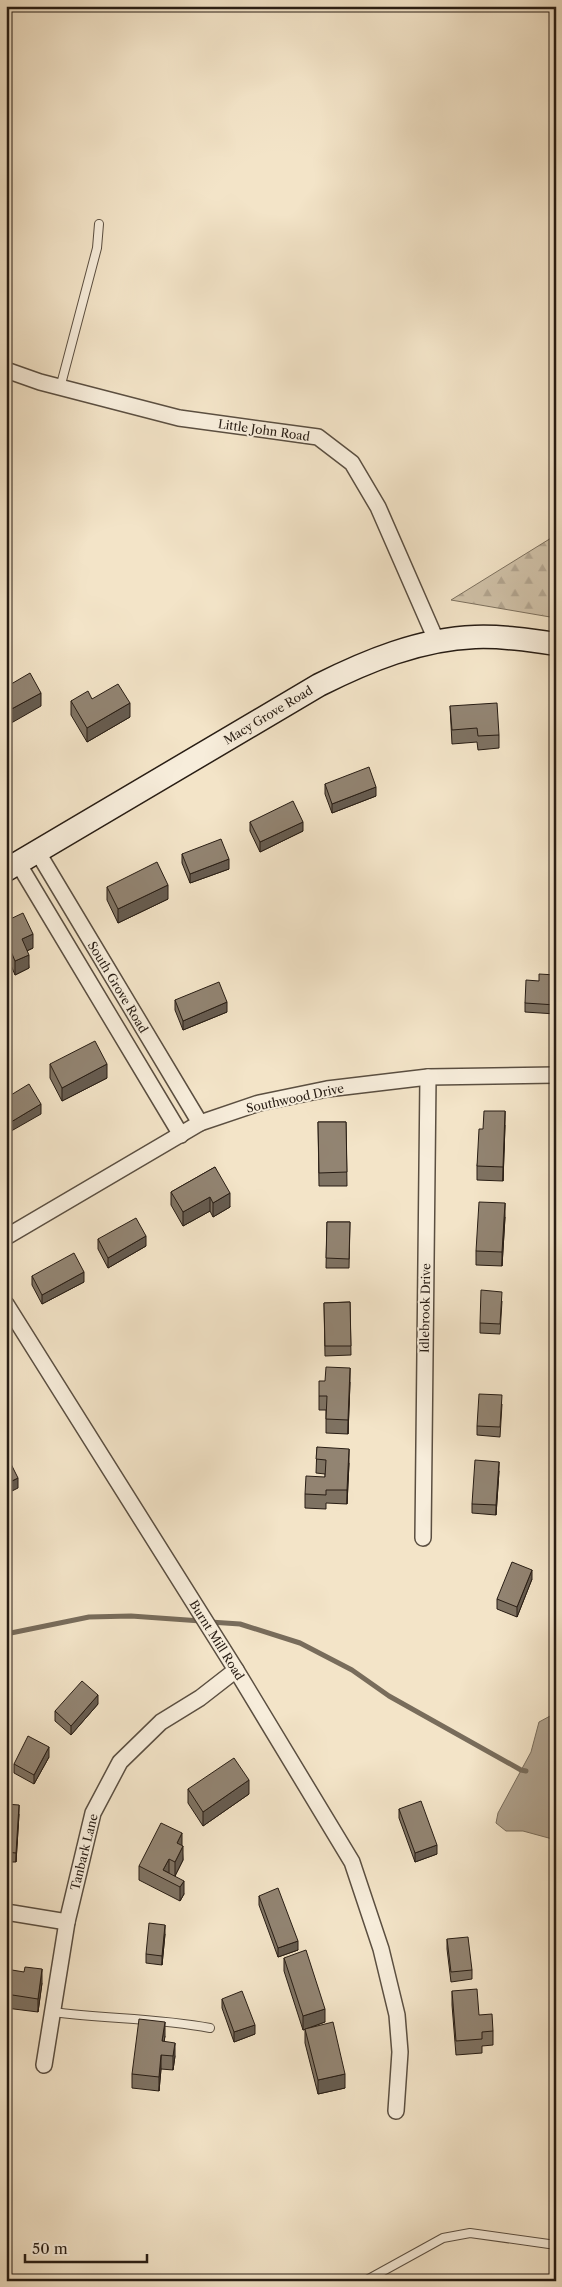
<svg xmlns="http://www.w3.org/2000/svg" width="562" height="2287" font-family="'Libre Caslon Text',serif">
  <defs>
    <pattern id="forest-firs" width="22" height="20" patternUnits="userSpaceOnUse" patternTransform="scale(1.25)"><rect width="22" height="20" fill="#d0c2a9"/><path d="M5 1l3.5 6h-7zM16 11l3.5 6h-7z" fill="#b3a691"/></pattern>
  </defs>
  <rect width="100%" height="100%" fill="#f3e4c8"/>
  <filter id="stains"><feTurbulence type="fractalNoise" baseFrequency=".004" numOctaves="4"/><feColorMatrix values="0 0 0 0 .2 0 0 0 0 .09 0 0 0 0 .02 0 0 0 .5 -.17"/></filter>
  <radialGradient id="worn" r=".72"><stop offset=".6" stop-color="#630" stop-opacity="0"/><stop offset="1" stop-color="#630" stop-opacity=".3"/></radialGradient>
  <path fill="url(#forest-firs)" stroke="#7c705e" d="M556 535V618L451 600Z"/>
  <path fill="#aea08b" stroke="#786c5b" d="M552 1715 556 1716V1840L523 1831H506L496 1823 498 1813 531 1752 539 1722Z"/>
  <g fill="none" stroke-linecap="round" stroke-linejoin="round">
    <g stroke="#786c5b" stroke-width="5">
      <path d="M210 1622 240 1624 300 1643 352 1670 389 1696 521 1770 526 1771"/>
      <path d="M6 1634 89 1617 131 1616 201 1621"/>
    </g>
    <g stroke="#5b4f41" stroke-width="10">
      <g id="service">
        <path d="M60 388 97 248 99 224"/>
        <path d="M53 2012C105 2019 158 2018 210 2028"/>
        <path d="M365 2281 443 2238 470 2233 556 2245"/>
      </g>
    </g>
    <g stroke="#5b4f41" stroke-width="18">
      <g id="minor">
        <path d="M6 370 40 382 179 418 318 437 352 463 378 507 437 642"/>
        <path d="M37 851 200 1123"/>
        <path d="M18 863 181 1135"/>
        <path d="M6 1237 200 1123 259 1103 327 1089 428 1077 556 1075"/>
        <path d="M6 1304 236 1670 352 1862 381 1949 397 2015 400 2052 396 2111"/>
        <path d="M423 1538 428 1077"/>
        <path d="M6 1912 67 1922"/>
        <path d="M44 2065 67 1922 93 1813 120 1762 161 1722 200 1698 236 1670"/>
      </g>
    </g>
    <g stroke="#281d14" stroke-width="25">
      <path id="secondary" d="M6 870 319 685C367 661 420 639 475 637 502 636 529 640 556 644"/>
    </g>
    <use href="#service" stroke="#f7eddb" stroke-width="8"/>
    <use href="#minor" stroke="#f7eddb" stroke-width="15"/>
    <use href="#secondary" stroke="#f7eddb" stroke-width="22"/>
  </g>
  <g fill="#7e7262" stroke="#281d14">
    <path d="M92 699 130 717 87 742 71 715V701Z"/>
    <path d="M450 706 499 735V748L478 750 477 742 452 744Z"/>
    <path d="M325 784 376 796 332 813 325 794Z"/>
    <path d="M250 822 303 831 260 852 250 831Z"/>
    <path d="M182 854 229 869 190 883 182 863Z"/>
    <path d="M107 887 168 899 118 923 107 900Z"/>
    <path d="M6 921 33 948 27 951 29 968 15 975 10 963 6 965Z"/>
    <path d="M556 975V1014L525 1012V1003L539 981Z"/>
    <path d="M175 1000 227 1012 183 1030 175 1010Z"/>
    <path d="M50 1064 107 1078 62 1101 50 1078Z"/>
    <path d="M318 1122H346L347 1186H319Z"/>
    <path d="M505 1125 503 1181 477 1180V1166L483 1129Z"/>
    <path d="M215 1167 230 1207 213 1217 210 1211 183 1226 171 1205V1192Z"/>
    <path d="M505 1217 502 1266 476 1265V1251Z"/>
    <path d="M327 1222H350L349 1268H326Z"/>
    <path d="M98 1239 146 1246 108 1268 98 1249Z"/>
    <path d="M32 1276 84 1282 42 1304 32 1285Z"/>
    <path d="M502 1301 500 1334 480 1333V1323Z"/>
    <path d="M350 1302 351 1355 325 1356 324 1303Z"/>
    <path d="M350 1382 348 1434 326 1433V1410H319V1396Z"/>
    <path d="M502 1404 500 1437 477 1435V1426Z"/>
    <path d="M317 1447 349 1463 347 1504 326 1503V1509L305 1508V1494L325 1477V1474L316 1473Z"/>
    <path d="M499 1471 496 1515 472 1513V1504Z"/>
    <path d="M532 1579 517 1617 497 1609V1599Z"/>
    <path d="M98 1704 71 1735 55 1721V1711Z"/>
    <path d="M49 1757 34 1784 14 1773V1764Z"/>
    <path d="M188 1789 249 1794 203 1826 188 1803Z"/>
    <path d="M6 1804 19 1814 16 1862H6Z"/>
    <path d="M399 1809 437 1854 415 1862 399 1818Z"/>
    <path d="M182 1846 183 1860 175 1876 184 1894 180 1901 139 1880V1866Z"/>
    <path d="M259 1896 298 1950 278 1957 259 1905Z"/>
    <path d="M165 1934 162 1965 146 1963V1954Z"/>
    <path d="M447 1939 472 1970V1979L451 1982 447 1949Z"/>
    <path d="M284 1958 325 2022 309 2028 345 2088 318 2094 305 2043V2029L303 2030 284 1971Z"/>
    <path d="M6 1969 42 1983 38 2012 6 2008Z"/>
    <path d="M452 1991 479 2015 493 2031V2045L482 2046V2053L456 2055 452 2005Z"/>
    <path d="M222 1999 255 2034 234 2042 222 2008Z"/>
    <path d="M165 2036 164 2041 175 2056 173 2070 161 2069 159 2091 132 2088V2074Z"/>
  </g>
  <g fill="#665c50" stroke="#281d14">
    <path d="M41 693V706L6 726V712Z"/>
    <path d="M130 703V717L87 742V728Z"/>
    <path d="M376 787V796L332 813V804Z"/>
    <path d="M303 822V831L260 852V842Z"/>
    <path d="M229 859V869L190 883V874Z"/>
    <path d="M168 885V899L118 923V909Z"/>
    <path d="M33 934V948L22 953V939Z"/>
    <path d="M10 949V963L6 965V951Z"/>
    <path d="M29 955V968L15 975V961Z"/>
    <path d="M227 1002V1012L183 1030V1021Z"/>
    <path d="M107 1064V1078L62 1101V1088Z"/>
    <path d="M41 1104V1114L6 1134V1125Z"/>
    <path d="M505 1111V1125L503 1181V1167Z"/>
    <path d="M230 1193V1207L213 1217V1203Z"/>
    <path d="M210 1197V1211L183 1226V1212Z"/>
    <path d="M505 1203V1217L502 1266V1252Z"/>
    <path d="M146 1236V1246L108 1268V1258Z"/>
    <path d="M84 1272V1282L42 1304V1295Z"/>
    <path d="M350 1368V1382L348 1434V1420Z"/>
    <path d="M349 1449V1463L347 1504V1490Z"/>
    <path d="M499 1462V1471L496 1515V1505Z"/>
    <path d="M18 1478V1488L6 1494V1484Z"/>
    <path d="M532 1570V1579L517 1617V1607Z"/>
    <path d="M98 1695V1704L71 1735V1726Z"/>
    <path d="M49 1747V1757L34 1784V1775Z"/>
    <path d="M249 1780V1794L203 1826V1812Z"/>
    <path d="M19 1805V1814L16 1862V1853Z"/>
    <path d="M182 1833V1847L177 1843Z"/>
    <path d="M437 1845V1854L415 1862V1853Z"/>
    <path d="M183 1846V1860L175 1876V1862Z"/>
    <path d="M169 1859V1873L163 1870Z"/>
    <path d="M184 1881V1894L180 1901V1887Z"/>
    <path d="M165 1925V1934L162 1965V1956Z"/>
    <path d="M298 1941V1950L278 1957V1948Z"/>
    <path d="M42 1969V1983L38 2012V1999Z"/>
    <path d="M325 2009V2022L303 2030V2016Z"/>
    <path d="M165 2022V2036L162 2055V2041Z"/>
    <path d="M255 2025V2034L234 2042V2032Z"/>
    <path d="M175 2043V2056L173 2070V2056Z"/>
    <path d="M161 2055V2069L159 2091V2077Z"/>
    <path d="M345 2074V2088L318 2094V2080Z"/>
  </g>
  <g fill="#928472" stroke="#281d14">
    <path d="M30 673 41 693 6 712V687Z"/>
    <path d="M118 684 130 703 87 728 71 701 88 691 92 699Z"/>
    <path d="M497 703 499 735 478 736 477 728 452 730 450 706Z"/>
    <path d="M369 767 376 787 332 804 325 784Z"/>
    <path d="M293 801 303 822 260 842 250 822Z"/>
    <path d="M221 839 229 859 190 874 182 854Z"/>
    <path d="M157 862 168 885 118 909 107 887Z"/>
    <path d="M23 913 33 934 22 939 29 955 15 961 10 949 6 951V921Z"/>
    <path d="M539 974 556 975V1005L525 1003 526 980 539 981Z"/>
    <path d="M219 982 227 1002 183 1021 175 1000Z"/>
    <path d="M95 1041 107 1064 62 1088 50 1064Z"/>
    <path d="M29 1084 41 1104 6 1125V1098Z"/>
    <path d="M484 1111H505L503 1167 477 1166 479 1129H483Z"/>
    <path d="M318 1122H346L347 1172 319 1173Z"/>
    <path d="M215 1167 230 1193 213 1203 210 1197 183 1212 171 1192Z"/>
    <path d="M479 1202 505 1203 502 1252 476 1251Z"/>
    <path d="M136 1218 146 1236 108 1258 98 1239Z"/>
    <path d="M327 1222H350L349 1259 326 1258Z"/>
    <path d="M74 1253 84 1272 42 1295 32 1276Z"/>
    <path d="M481 1290 502 1292 500 1324 480 1323Z"/>
    <path d="M350 1302 351 1346H325L324 1303Z"/>
    <path d="M326 1367 350 1368 348 1420 326 1419 327 1396H319V1381H325Z"/>
    <path d="M479 1394 502 1395 500 1427 477 1426Z"/>
    <path d="M317 1447 349 1449 347 1490H326V1495L305 1494 306 1476 325 1477 326 1460 316 1459Z"/>
    <path d="M6 1454 18 1478 6 1484Z"/>
    <path d="M475 1460 499 1462 496 1505 472 1504Z"/>
    <path d="M512 1562 532 1570 517 1607 497 1599Z"/>
    <path d="M82 1681 98 1695 71 1726 55 1711Z"/>
    <path d="M28 1736 49 1747 34 1775 14 1764Z"/>
    <path d="M234 1758 249 1780 203 1812 188 1789Z"/>
    <path d="M421 1801 437 1845 415 1853 399 1809Z"/>
    <path d="M6 1804 19 1805 16 1853 6 1852Z"/>
    <path d="M161 1823 182 1833 177 1843 183 1846 175 1862 169 1859 163 1870 184 1881 180 1887 139 1866Z"/>
    <path d="M278 1888 298 1941 278 1948 259 1896Z"/>
    <path d="M149 1923 165 1925 162 1956 146 1954Z"/>
    <path d="M468 1937 472 1970 451 1972 447 1939Z"/>
    <path d="M306 1950 325 2009 303 2016 284 1958Z"/>
    <path d="M25 1967 42 1969 38 1999 6 1994V1969L24 1972Z"/>
    <path d="M477 1989 479 2015 492 2014 493 2031 482 2032V2039L456 2041 452 1991Z"/>
    <path d="M242 1991 255 2025 234 2032 222 1999Z"/>
    <path d="M139 2019 165 2022 162 2041 175 2043 173 2056 161 2055 159 2077 132 2074Z"/>
    <path d="M333 2022 345 2074 318 2080 305 2029Z"/>
  </g>
  <g text-anchor="middle" dominant-baseline="central" stroke-width="4" stroke-linejoin="round" paint-order="stroke">
    <g font-size="12" fill="#281d14" stroke="#f7eddb">
      <text transform="translate(264 430) rotate(8)">Little John Road</text>
      <text transform="translate(268 715) rotate(-31)">Macy Grove Road</text>
      <text transform="translate(118 987) rotate(59)">South Grove Road</text>
      <text transform="translate(295 1098) rotate(-12)">Southwood Drive</text>
      <text transform="translate(425 1308) rotate(-89)">Idlebrook Drive</text>
      <text transform="translate(217 1640) rotate(58)">Burnt Mill Road</text>
      <text transform="translate(84 1852) rotate(-76)">Tanbark Lane</text>
    </g>
  </g>
  <rect width="562" height="2287" fill="none" stroke="#f3e4c8" stroke-width="25"/>
  <rect x="8" y="8" width="547" height="2272" fill="none" stroke="#281d14" stroke-width="2.5"/>
  <rect x="12" y="12" width="537" height="2262" fill="none" stroke="#281d14"/>
  <path d="M25 2254v8h122v-8" fill="none" stroke="#281d14" stroke-width="2.5"/>
  <text x="32" y="2254" font-size="15" fill="#281d14" stroke="#f7eddb" stroke-width="4" paint-order="stroke">50 m</text>
  <rect width="100%" height="100%" filter="url(#stains)"/>
  <rect width="100%" height="100%" fill="url(#worn)"/>
</svg>
